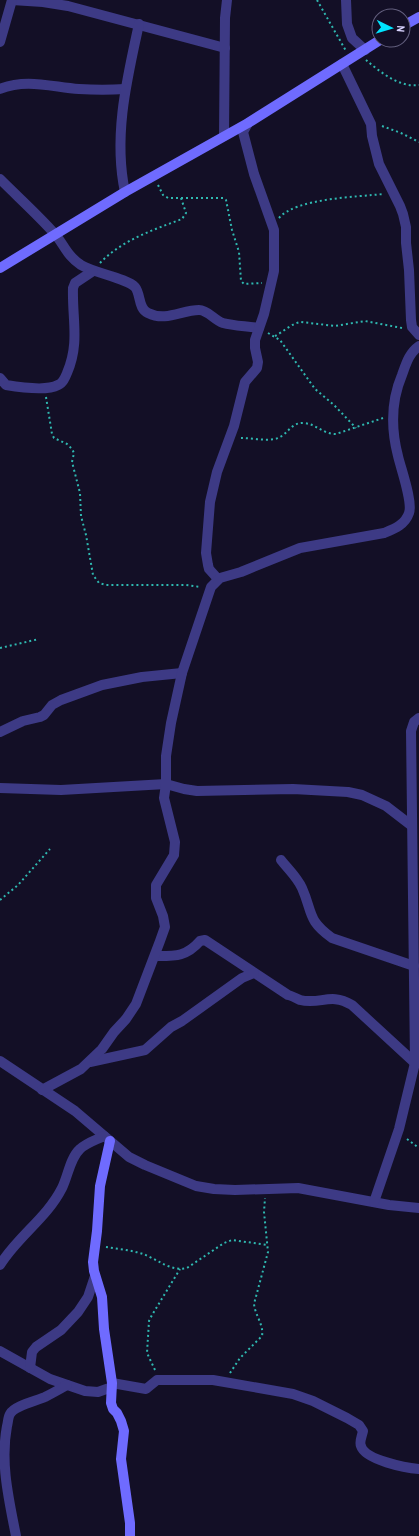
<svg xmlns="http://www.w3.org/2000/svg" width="419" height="1536" font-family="'Archivo Narrow',sans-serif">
  <rect width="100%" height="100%" fill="#130f26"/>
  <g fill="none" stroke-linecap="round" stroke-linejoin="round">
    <g stroke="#2fb8b0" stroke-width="2" stroke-dasharray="2 3" stroke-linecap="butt">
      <path d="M317 0 346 51"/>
      <path d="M366 60C380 72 400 88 419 85"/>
      <path d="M382 126 401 133 419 142"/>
      <path d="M158 185 163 195 168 198H223L226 200 232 230 239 252 241 281 244 284 262 283"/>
      <path d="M279 218C296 198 358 197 383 194"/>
      <path d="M100 263C122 240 153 230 182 219L186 213 181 198"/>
      <path d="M268 333 280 340 315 389 334 405 356 428"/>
      <path d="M275 336C283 332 292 323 301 322L335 326 365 321 402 328"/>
      <path d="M46 397 52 434 54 438 67 444 72 449 74 453 72 462 80 493 81 516 86 535 93 575 99 583 106 585H186L201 587"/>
      <path d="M241 438C252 438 264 441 275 439 288 436 290 422 304 423 316 424 323 434 336 434L383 418"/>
      <path d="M0 648 39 639"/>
      <path d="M0 900 18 885 50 849"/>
      <path d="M407 1139 419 1148"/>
      <path d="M106 1247C118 1249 131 1250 143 1254 157 1259 171 1272 187 1268L224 1243 232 1240 268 1245"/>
      <path d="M155 1370 147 1353 149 1321 152 1315 180 1269"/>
      <path d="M230 1373 240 1358 262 1336C264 1325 255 1315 254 1304L268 1252 264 1212 265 1198"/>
    </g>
    <g stroke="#3d3a85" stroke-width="10">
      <path d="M12 0 43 2 68 6 225 48"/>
      <path d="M346 0 347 24 352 38 365 50"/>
      <path d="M0 42 12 0"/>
      <path d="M342 64 371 124 372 136 379 164 400 206 403 214 406 227V243L409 270 411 320 412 327 419 335"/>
      <path d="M0 89C26 78 52 87 79 89 95 90 110 90 125 89"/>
      <path d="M224 136 225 18 227 0"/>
      <path d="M0 179C18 197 37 214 54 233 64 244 66 255 81 265 94 273 126 278 135 287 141 294 138 309 148 313 166 322 182 310 199 310 208 310 214 320 223 323 234 326 247 326 259 328"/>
      <path d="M125 192C113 136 127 79 139 24"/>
      <path d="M0 378 6 385C18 387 47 391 58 385 63 383 65 378 67 373 80 343 72 319 73 288L75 283 93 271"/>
      <path d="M218 579 209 569 208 565 206 553 210 502 217 472 234 426 245 382 257 368 258 362 255 348V340L264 314 274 271V230L254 174 243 132 248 123"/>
      <path d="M0 732 23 721 40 717 44 715 52 705 61 700 102 685 142 677 182 673"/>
      <path d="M0 788 61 790 166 784 184 789 197 791 293 789 348 792 362 795 386 806 412 826"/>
      <path d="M281 860C288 869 297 877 302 888 313 913 307 920 332 938L414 966"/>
      <path d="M155 956C175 956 186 957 200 941L205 940 288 995C292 996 296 998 300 1000 321 1005 330 992 352 1005L415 1063"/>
      <path d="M0 1061 75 1111 129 1157 145 1165 196 1186 214 1189 235 1190 298 1188 389 1205 419 1208"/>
      <path d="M90 1062 145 1050 171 1027 182 1021 242 978 254 973"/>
      <path d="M42 1090 81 1069 102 1049 114 1032 126 1019 136 1004 160 941 165 927 163 916 156 898V885L174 855 175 842 164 798 166 784V756L171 723 182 673 211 587 220 578 241 572 300 548 384 533C394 529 405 525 409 513 413 502 401 469 398 456 391 429 391 401 402 375 406 364 409 353 419 346"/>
      <path d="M374 1202 399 1129 415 1063 411 731 414 722 419 718"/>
      <path d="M0 1265C17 1237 47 1218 62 1188 68 1176 70 1158 80 1149 86 1143 96 1140 104 1136"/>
      <path d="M0 1351 50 1379 85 1391 98 1392 112 1387"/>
      <path d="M30 1368 32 1352 36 1347 61 1330 78 1312 88 1297 95 1276"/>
      <path d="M112 1383 146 1389 157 1380H213L293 1394 313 1401 347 1418 359 1425 363 1431C362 1436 359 1442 361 1446 365 1460 406 1468 419 1469"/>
      <path d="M16 1536C9 1500 0 1463 7 1426 8 1423 8 1417 10 1414 14 1406 36 1401 45 1397 53 1393 60 1389 67 1385"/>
    </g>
    <g stroke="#6f6bff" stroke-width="10">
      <path d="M403 26 419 17"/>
      <path d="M0 268 125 192 248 123 380 40"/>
      <path d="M110 1141 100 1186 97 1231 93 1262 94 1271 102 1297 104 1329 112 1383 111 1403 113 1409 117 1413 121 1421 124 1431 121 1459 130 1523V1536"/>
    </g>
  </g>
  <g transform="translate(391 28) rotate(95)"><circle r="19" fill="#130f26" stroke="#625e7d"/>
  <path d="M0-3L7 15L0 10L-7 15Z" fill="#00e5ff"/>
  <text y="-6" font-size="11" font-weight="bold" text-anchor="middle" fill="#d9d4ff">N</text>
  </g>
</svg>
